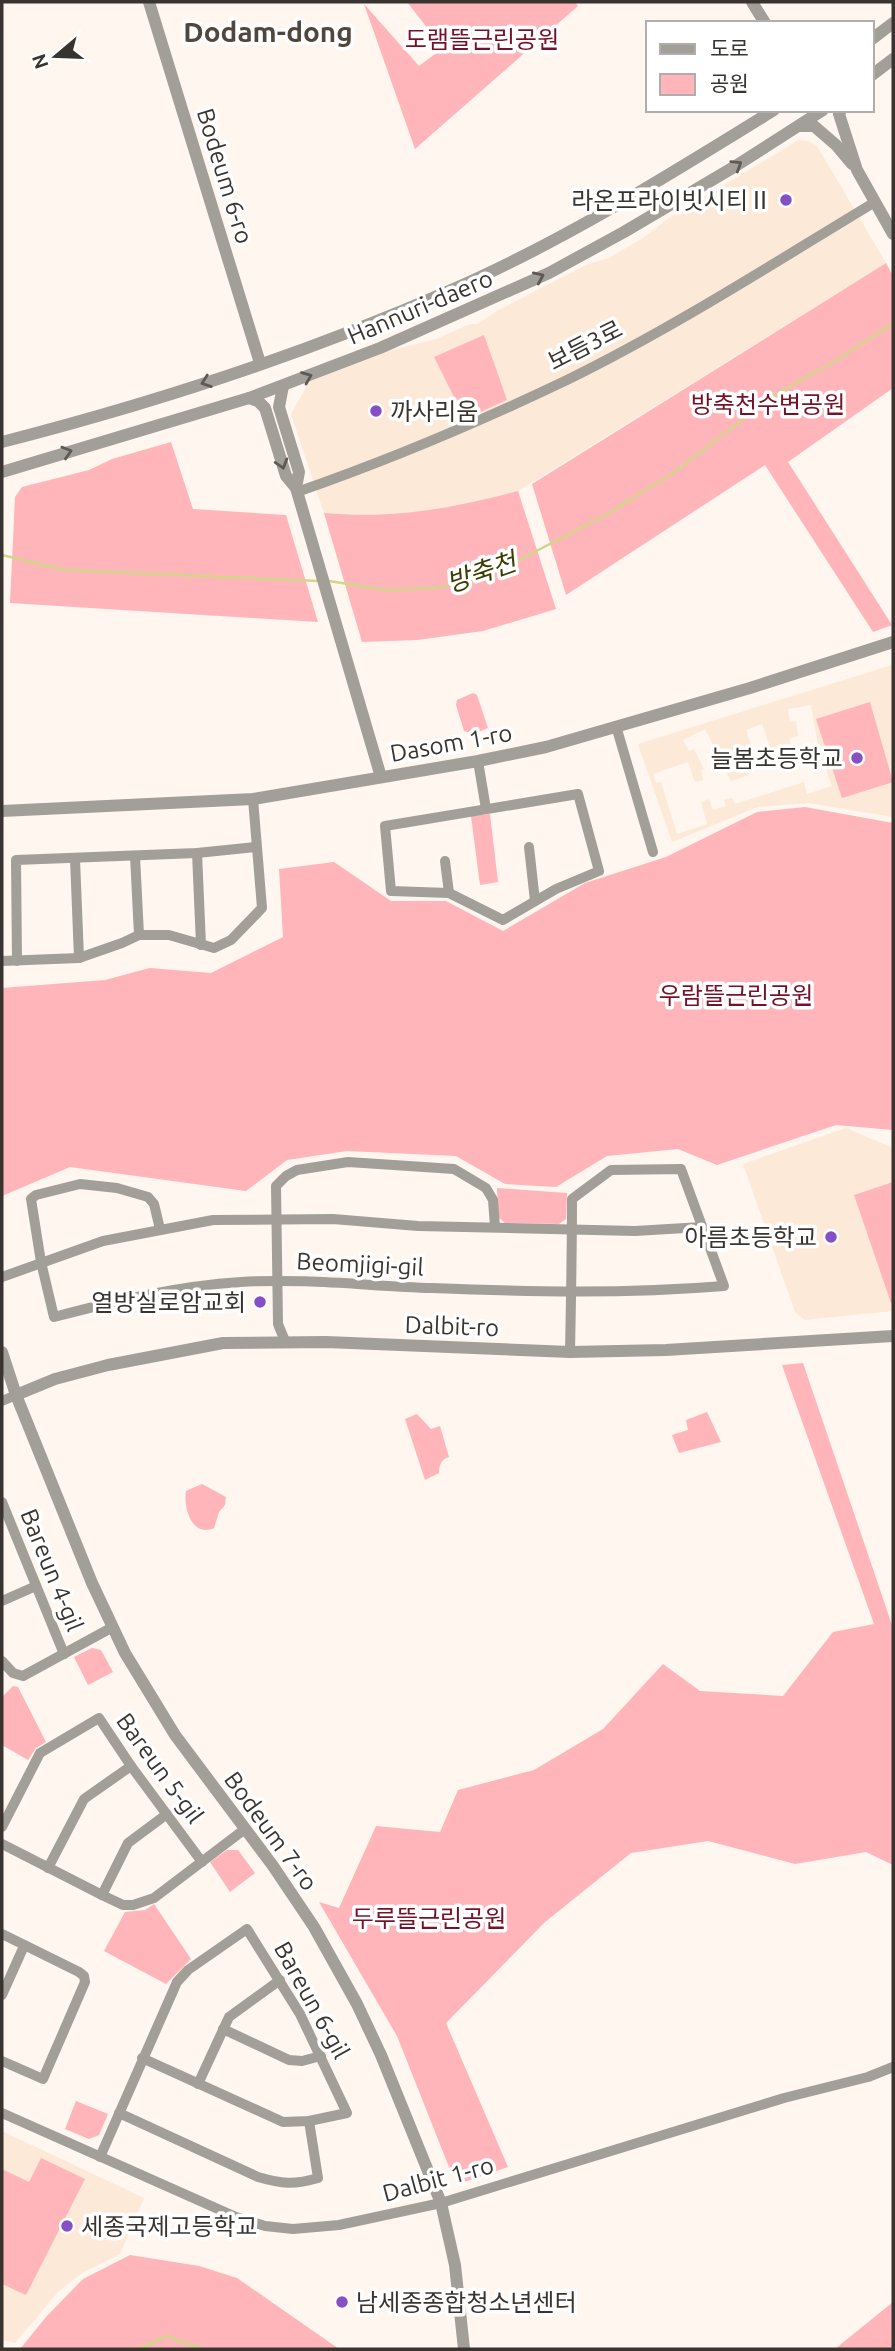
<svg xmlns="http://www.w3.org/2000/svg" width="895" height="2351" font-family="Ubuntu,'Noto Sans KR',sans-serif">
  <rect width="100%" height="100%" fill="#fef6ef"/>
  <g fill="#fce9d8" fill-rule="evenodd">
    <path d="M799 140 808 141 817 146 886 263 518 491 451 508 394 515 356 516 324 513 291 414 309 382 388 351 436 339 470 324H477L497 311 586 265 609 258 643 238 669 218Z"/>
    <path d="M892 665 893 817 808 803 758 807 672 842 638 744ZM811 705 819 751 832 786 807 794 804 782 735 804 732 798 724 800 726 806 713 810 709 799 701 802 707 824 677 834 661 782 656 783 653 774 688 762 695 782 703 780 701 770 704 769 694 749 689 751 683 740 705 729 731 781 749 775 744 761 755 757 746 730 762 724 777 767 796 761 789 739 798 736 796 721 790 722 788 709Z"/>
    <path d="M846 1128 893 1148V1311L805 1320 795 1312 743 1164Z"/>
    <path d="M2 2131 144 2198 120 2254 82 2273 58 2292 15 2343 2 2340Z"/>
  </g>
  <g fill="#ffb5b9">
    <path d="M407 2H575L578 6 415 149 364 4 419 66 443 48Z"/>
    <path d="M886 263 893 276V388L788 462 892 625 873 632 765 465 566 595 532 484Z"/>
    <path d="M484 335 507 400 465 419 434 357Z"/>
    <path d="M171 442 193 509 286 515 318 622 10 603 15 497 22 487 89 470 112 459Z"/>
    <path d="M518 491 556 609 483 631 417 640 362 642 324 513C395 519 450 509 518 491Z"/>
    <path d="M473 693 477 695 488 728C480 732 473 734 464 731L456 705 457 700Z"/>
    <path d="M870 702 893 782 842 798 816 719Z"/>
    <path d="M805 807 893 823V1130L836 1125 717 1165 678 1149 607 1156 556 1187 505 1184 456 1156 347 1151 287 1160 246 1191 70 1167 2 1196V988L105 980 150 968 211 973 283 937 279 869 334 862 391 901H446L503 931 585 883 666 857 757 812Z"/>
    <path d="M490 814 498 882 480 885 471 816Z"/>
    <path d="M893 1182V1302L891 1303 854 1195Z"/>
    <path d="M497 1188 567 1193 566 1219 559 1224 505 1223 498 1217Z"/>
    <path d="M803 1363 893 1628V1865L866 1852 795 1864 708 1841 631 1853 545 1922 446 2023 508 2167 464 2182 451 2172 397 2036 319 1902 339 1908 376 1826 440 1832 458 1790 534 1770 603 1729 663 1664 700 1691 783 1696 833 1632 874 1624 782 1365Z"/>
    <path d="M707 1412 721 1442 679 1453 672 1435 688 1430 686 1420Z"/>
    <path d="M417 1414 431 1429 440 1426 449 1457C441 1459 439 1466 439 1473L425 1480 405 1419Z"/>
    <path d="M202 1484 226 1497 225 1505 219 1512 214 1528C192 1538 183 1508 186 1491Z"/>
    <path d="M92 1648 101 1650 113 1672 88 1685 74 1657Z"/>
    <path d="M13 1686 18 1687 46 1742 36 1748 28 1760 2 1745V1697Z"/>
    <path d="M227 1850H238L255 1873 230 1892 210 1862Z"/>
    <path d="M154 1904 191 1959 166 1984 104 1951 125 1912 145 1910Z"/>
    <path d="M76 2101 108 2114 99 2135 89 2139 65 2129Z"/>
    <path d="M41 2158 85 2179 26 2295 2 2284V2169L29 2182Z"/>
    <path d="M130 2255 199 2266 237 2278 339 2349H20L46 2317 83 2279Z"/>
    <path d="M893 2302V2349H835Z"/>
  </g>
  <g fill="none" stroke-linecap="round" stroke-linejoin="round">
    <g stroke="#d0d788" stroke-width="2.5">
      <path d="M2 555 65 570 318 581"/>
      <path d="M329 581 386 590 441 587 506 567 607 514 676 471 774 395 832 363 893 323"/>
      <path d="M139 2349 166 2336 204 2349"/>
    </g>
    <g stroke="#a29f99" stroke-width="10">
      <path d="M297 492C389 460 479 422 567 380 673 328 774 263 875 202"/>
      <path d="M616 726 653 852"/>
      <path d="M478 761 486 809"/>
      <path d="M578 794 599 871 556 889 503 920 449 893 391 891 385 826Z"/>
      <path d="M529 847 535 901"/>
      <path d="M197 853 201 945"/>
      <path d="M135 856 139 935"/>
      <path d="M75 859 79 958"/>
      <path d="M445 861 449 893"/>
      <path d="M2 961 79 958 122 943 139 935H169L214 948 231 940 262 908 253 799"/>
      <path d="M17 961 16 860 197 853 256 847"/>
      <path d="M160 1229 154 1204 148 1197 117 1188 80 1184 36 1195 31 1199 41 1262 54 1317C115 1301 177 1286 241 1282 305 1278 368 1286 432 1288 529 1292 627 1294 724 1286L681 1169 611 1170 572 1199C572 1250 571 1301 570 1352"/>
      <path d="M2 1277 103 1241 213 1220 333 1219 418 1226 635 1231 702 1227"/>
      <path d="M285 1341 278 1324 276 1186 286 1176 297 1170 348 1162 454 1169 486 1188 493 1200 495 1227"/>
      <path d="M2 1401 16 1395"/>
      <path d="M2 1502 64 1654"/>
      <path d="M2 1601 36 1586"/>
      <path d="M2 1661 13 1673 23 1676 111 1628"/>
      <path d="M2 1827 40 1753 99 1718 131 1766 202 1862"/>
      <path d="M2 1844 102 1895 123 1905H133L154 1898 245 1829"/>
      <path d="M48 1868 84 1799 131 1766"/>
      <path d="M102 1895 128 1843 167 1814"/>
      <path d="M2 1934 79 1972 84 1976 85 1982 43 2079 2 2061"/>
      <path d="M2 1995 24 1946"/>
      <path d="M223 2029 289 2060 302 2061 321 2056"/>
      <path d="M198 2084 229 2017 280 1980"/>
      <path d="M2 2113 236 2217 265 2226 293 2229 339 2225 441 2203 784 2098 868 2077 893 2067"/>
      <path d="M119 2113 258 2177C282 2184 294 2185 318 2178L309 2121"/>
      <path d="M100 2157 177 1982 188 1970 247 1929 300 2014 347 2113 309 2121 283 2122 142 2058"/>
    </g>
    <g stroke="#a29f99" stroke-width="12">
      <path d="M149 2 260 363"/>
      <path d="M752 2 765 23"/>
      <path d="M872 39 893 23"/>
      <path d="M872 75 893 59"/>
      <path d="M841 110 839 114 857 170 893 234"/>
      <path d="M799 126H814L836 145 852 164"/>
      <path d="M283 386 279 407 299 472 296 488"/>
      <path d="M249 398 258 401 265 408 286 476 296 488 381 777"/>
      <path d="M2 442C154 403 305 354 449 291 562 242 669 175 774 110"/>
      <path d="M2 472 249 398 380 348 549 273 624 232 734 167 823 110"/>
      <path d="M2 811 253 799 478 761 546 747 750 688 893 642"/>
      <path d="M2 1352 16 1395 92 1583 125 1653 175 1735 273 1866 314 1927 357 2004 381 2055 441 2203 455 2265 464 2349"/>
      <path d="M16 1395 55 1379 108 1365 223 1343 326 1342 570 1352 666 1350 893 1336"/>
    </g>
  </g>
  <defs><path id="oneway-chevron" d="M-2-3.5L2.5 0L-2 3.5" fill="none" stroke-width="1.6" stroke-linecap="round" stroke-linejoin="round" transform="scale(1.75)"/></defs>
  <g stroke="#5e5955">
    <use href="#oneway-chevron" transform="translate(737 165) rotate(-32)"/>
    <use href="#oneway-chevron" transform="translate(539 277) rotate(-24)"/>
    <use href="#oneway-chevron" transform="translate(307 377) rotate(-22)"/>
    <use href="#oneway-chevron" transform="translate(206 382) rotate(161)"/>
    <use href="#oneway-chevron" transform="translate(67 452) rotate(-17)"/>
    <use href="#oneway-chevron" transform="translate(282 464) rotate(73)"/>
  </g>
  <g fill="#854fc6" stroke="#fff" stroke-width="2.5">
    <circle cx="786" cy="200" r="7"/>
    <circle cx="376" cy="411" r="7"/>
    <circle cx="857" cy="758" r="7"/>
    <circle cx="831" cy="1237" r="7"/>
    <circle cx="260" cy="1302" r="7"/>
    <circle cx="67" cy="2226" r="7"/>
    <circle cx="342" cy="2302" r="7"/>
  </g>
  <g text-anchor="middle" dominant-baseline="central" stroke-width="7" stroke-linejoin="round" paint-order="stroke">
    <g font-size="24" fill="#751228" stroke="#fff">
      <text x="482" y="39">도램뜰근린공원</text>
      <text x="768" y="404">방축천수변공원</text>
      <text x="736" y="995">우람뜰근린공원</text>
      <text x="429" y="1918">두루뜰근린공원</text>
    </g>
    <g font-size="24" fill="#393430" stroke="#fff">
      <text transform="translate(225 176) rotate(73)">Bodeum 6-ro</text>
      <text transform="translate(420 307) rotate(-23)">Hannuri-daero</text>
      <text transform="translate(585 345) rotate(-27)">보듬3로</text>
      <text transform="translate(451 743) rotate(-10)">Dasom 1-ro</text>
      <text transform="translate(360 1264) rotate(3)">Beomjigi-gil</text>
      <text transform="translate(452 1326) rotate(2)">Dalbit-ro</text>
      <text transform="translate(52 1570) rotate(68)">Bareun 4-gil</text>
      <text transform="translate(160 1768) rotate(54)">Bareun 5-gil</text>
      <text transform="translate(271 1831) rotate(54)">Bodeum 7-ro</text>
      <text transform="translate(312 2000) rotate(61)">Bareun 6-gil</text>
      <text transform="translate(438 2179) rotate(-15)">Dalbit 1-ro</text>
    </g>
    <g font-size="24" fill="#393430" stroke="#fff" text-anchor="end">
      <text x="772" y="200">라온프라이빗시티Ⅱ</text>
      <text x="390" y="411" text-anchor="start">까사리움</text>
      <text x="843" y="758">늘봄초등학교</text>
      <text x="817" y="1237">아름초등학교</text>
      <text x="246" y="1302">열방실로암교회</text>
      <text x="81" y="2226" text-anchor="start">세종국제고등학교</text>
      <text x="356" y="2302" text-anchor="start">남세종종합청소년센터</text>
    </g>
    <g font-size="26" font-style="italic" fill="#3a3d00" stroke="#fff">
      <text transform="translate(481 572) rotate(-19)">방축천</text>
    </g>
    <g font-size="28" font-weight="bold" fill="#51463d" stroke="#fff">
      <text x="268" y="31">Dodam-dong</text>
    </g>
  </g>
  <rect width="895" height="2351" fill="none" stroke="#393430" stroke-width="7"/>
  <rect x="646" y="21" width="228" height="91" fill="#ffffff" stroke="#b0aeac" stroke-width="2"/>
  <rect x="660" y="44" width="35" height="10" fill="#a29f99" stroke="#b0aeac" stroke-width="2"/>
  <text x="710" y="56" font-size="21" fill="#393430">도로</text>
  <rect x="660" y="74" width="35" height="21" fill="#ffb5b9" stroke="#b0aeac" stroke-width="2"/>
  <text x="710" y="91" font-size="21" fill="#393430">공원</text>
  <g transform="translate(56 56) rotate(251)" stroke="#ffffff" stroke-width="5" paint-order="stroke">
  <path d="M0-5L12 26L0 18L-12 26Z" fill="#393430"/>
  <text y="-10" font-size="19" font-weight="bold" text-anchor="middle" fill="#393430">N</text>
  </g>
</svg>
